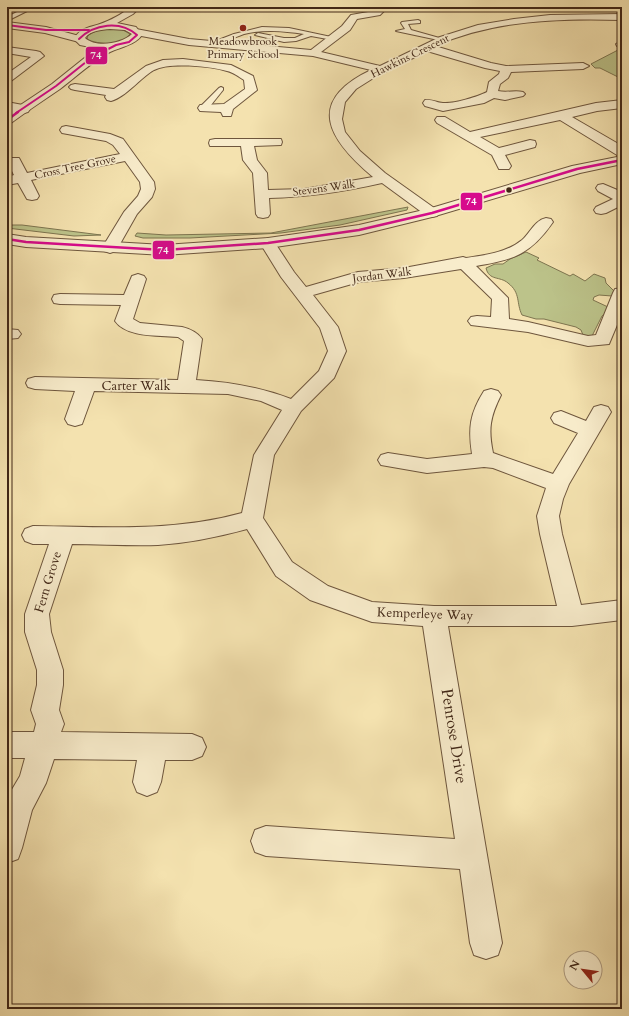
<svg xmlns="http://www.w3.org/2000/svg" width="629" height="1016" font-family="Cardo,serif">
  <rect width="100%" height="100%" fill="#f4e2af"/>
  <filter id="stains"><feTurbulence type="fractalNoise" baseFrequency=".005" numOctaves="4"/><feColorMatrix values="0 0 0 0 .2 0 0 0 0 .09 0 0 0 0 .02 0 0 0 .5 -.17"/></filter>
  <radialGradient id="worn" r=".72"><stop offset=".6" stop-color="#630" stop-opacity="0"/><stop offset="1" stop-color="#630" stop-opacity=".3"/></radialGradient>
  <g fill="#bcc38a" stroke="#7e7550">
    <path d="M111 28 121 29 130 34C124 46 97 45 87 39L88 35 101 29Z"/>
    <path d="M618 50 622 51V79L600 68H595L591 64Z"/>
    <path d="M408 207 407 210 340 225 281 233 190 238H143L135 236 137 233 166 235 271 233Z"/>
    <path d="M7 225H22L101 235 74 236 7 228Z"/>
    <path d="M526 252 539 258 537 260 570 276 573 274 585 281 594 274 605 278 606 283 616 293 612 296 599 295 594 297 593 300 608 307 605 314 602 316 592 336 588 338 583 335 581 330 576 327 544 319H536L522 315C516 303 521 293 508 283 500 276 489 281 486 268L495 264H503L510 259Z"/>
  </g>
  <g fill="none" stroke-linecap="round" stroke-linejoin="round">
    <g stroke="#6e563d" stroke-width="2">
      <g id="service">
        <path d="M27 7H35L7 21V17Z"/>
        <path d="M418 20 420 21V23L408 24 411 30 443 39V41L396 31 405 29 401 23 402 22Z"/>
        <path d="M262 27 289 28 336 38 333 40 311 36 296 41 284 42 255 35 258 33 284 38H295L304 34C284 31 264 29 244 34 233 38 222 43 211 46L208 44 234 34Z"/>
        <path d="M221 87 223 88V90L207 110H201V106L219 88Z"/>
      </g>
    </g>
    <g stroke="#6e563d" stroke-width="2">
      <g id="minor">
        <path d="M373 7H383L384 11 380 15 357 19 350 30 321 52 380 66 440 37 478 25 514 19 550 15 622 14V20C560 18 493 20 435 46L491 63 506 66 583 63 589 66 583 69 511 72 508 78 500 84 498 91C507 93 515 90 523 92L525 94 523 96 505 100 494 98 484 103 443 111 425 106 423 103 425 100C432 99 437 103 443 103 454 104 477 97 487 92L489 82 499 74 500 71 485 68 427 51 375 77 356 89 345 102 342 119 345 132 360 151 385 173 437 210 439 213 437 216 432 217 427 216 382 183C342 192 310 197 269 198L270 214 268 217 263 218 258 217 256 214 253 173 243 160 241 146H210L209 143 210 140 215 139H281L282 142 281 145 254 146 257 160 267 173 268 190 304 189 373 177C329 140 304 102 371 70L313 56 189 45 136 35 131 32 136 29 189 39 311 50 342 26 351 15 374 11Z"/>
        <path d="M7 22 46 27 83 37 84 39 79 42 45 33 7 28Z"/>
        <path d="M621 41 622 47 617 46 616 44Z"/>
        <path d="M7 47 36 51 40 52 44 56 11 81 7 82V74L31 57 7 53Z"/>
        <path d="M183 59 231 65 253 76 257 90 233 109 231 116H223L221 112 200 111 198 108 200 105 224 104 245 89 244 80C239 77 233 72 227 71 210 66 169 62 154 70 140 78 126 97 111 101L107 100 105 97 106 95 75 90 71 89 69 87 71 85 75 84 114 89 146 66 163 60Z"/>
        <path d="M622 100V108L597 111 572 117 622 146V156L617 155 560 120 480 137 499 148 530 140 535 141 536 144 535 147 505 155 511 166 509 169H499L492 155 437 123 435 120 437 117H445L470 132 596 103Z"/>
        <path d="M7 102 28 106 30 109 28 112 24 113 7 110Z"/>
        <path d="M66 126 110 134 123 139 154 182 155 189 152 197 137 214 116 251 110 253 104 251 102 248 124 212 138 196 141 189 140 182 125 161 31 180 39 196 37 199 32 200 27 199 18 183 7 185V177L14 175 7 161 9 158H19L27 173 120 154 113 145 106 141 62 133 60 130 62 127Z"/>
        <path d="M603 184 622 192V205L606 213 601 214 596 213 594 210 596 207 613 199 598 191 596 188 598 185Z"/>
        <path d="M546 218 551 219 553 222C531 254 514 260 476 266L508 298 509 319 528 322 588 336 596 335 613 293 615 289 622 288V313L609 344 588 346 528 332 471 325 468 321 471 317 477 316 491 317 492 299 461 269 404 278 359 282 313 295 338 327 346 351 334 378 301 411 274 455 263 518 292 562 328 586 372 602 434 606H557L540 534 537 516 546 488 493 468 484 467 427 473 381 465 378 460 381 455 388 453 427 459 472 454C468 428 470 413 484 391L491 389 498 391 501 395C490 417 488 429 493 453L553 474 578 433 554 423 551 418 554 413 561 411 586 421 594 407 601 405 608 407 611 412 569 484 563 499 559 516 562 534 581 605 622 600V620L572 626H448L502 943 498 955 486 959 474 955 470 943 460 869 266 856 255 852 251 841 255 830 266 826 455 839 423 626 372 622 310 600 276 576 247 529C218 537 188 543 158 545 130 546 101 544 72 544L49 614 51 632 63 670V685L59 710 64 724 61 732 192 734 202 738 206 747 202 756 192 760H165L161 782 157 792 147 796 137 792 133 782 137 760 54 759 46 783 32 810 22 848 18 859 7 863V798L20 776 25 758H7V732H34L36 724 31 710 37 685V670L25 632V614L49 544H33L25 541 22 535 25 529 33 526C103 527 174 532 242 513L254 455 282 410 261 401 228 394 94 391 82 424 75 426 68 424 65 419 75 391 35 389 28 387 26 383 28 379 35 377 178 380 184 341 178 337C159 335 127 338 115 321L121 305 60 304 54 303 52 299 54 295 60 294 124 295 132 276 138 274 144 276 146 279 133 319 140 323 182 327C190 329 197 332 202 339L196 380C229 382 260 387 291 399L319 371 328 351 320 328 281 277 260 243 263 240 268 238 273 240 294 272 306 287 358 272 404 268 463 257 466 258C485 255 506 253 522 240 530 233 535 220 546 218Z"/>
        <path d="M7 329 18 330 21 334 18 338 7 339Z"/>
      </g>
    </g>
    <g stroke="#6e563d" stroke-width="2">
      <g id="tertiary">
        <path d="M130 7H140L133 14 117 23 136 27 142 35C135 45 121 47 110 52 91 62 77 76 60 89 44 100 27 111 11 123L7 124V114L52 84 87 56 100 49 80 45 74 39C80 28 88 28 100 24 109 21 123 14 130 7ZM110 29 125 30 132 34C121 44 96 48 85 38 91 30 101 30 110 29Z"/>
        <path d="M622 156V164L580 173 432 217 359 235 268 248 164 255 26 247 7 244V234L26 237 164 245 268 238 359 225 428 209 572 166Z"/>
      </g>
    </g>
    <use href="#service" fill="#f8eccb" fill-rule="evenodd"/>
    <use href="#minor" fill="#f8eccb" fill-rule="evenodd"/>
    <use href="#tertiary" fill="#f8eccb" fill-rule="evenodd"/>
    <g stroke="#f8eccb" stroke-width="3.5">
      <g id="bus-1-far1">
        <path d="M7 25 46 30H89"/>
        <path d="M16 113 56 86 91 58 116 45 129 42 137 35C120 20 94 24 79 39"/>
      </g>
    </g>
    <g stroke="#f8eccb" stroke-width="4.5">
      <g id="bus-1">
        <path d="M7 120 18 112"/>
        <path d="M7 239 26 242 164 250 268 243 359 230 432 213 577 169 622 160"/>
      </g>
    </g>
    <use href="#bus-1-far1" stroke="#d70b8c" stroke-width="2"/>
    <use href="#bus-1" stroke="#d70b8c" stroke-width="2.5"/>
  </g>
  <circle fill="#8f2418" stroke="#f8eccb" stroke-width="1.5" cx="243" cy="28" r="4"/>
  <circle fill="#412717" stroke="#f8eccb" stroke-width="1.5" cx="509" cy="190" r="3.5"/>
  <g text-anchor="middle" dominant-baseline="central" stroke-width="3.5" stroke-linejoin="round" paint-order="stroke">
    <g font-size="11" fill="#412717" stroke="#f8eccb">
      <text x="243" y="41">Meadowbrook<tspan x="243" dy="13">Primary School</tspan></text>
    </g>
    <g font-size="11" fill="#412717" stroke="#f8eccb">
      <text transform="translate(410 56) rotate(-26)">Hawkins Crescent</text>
      <text transform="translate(75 167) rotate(-12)">Cross Tree Grove</text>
      <text transform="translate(324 188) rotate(-8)">Stevens Walk</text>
      <text transform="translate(382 275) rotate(-7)">Jordan Walk</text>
    </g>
    <g font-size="13" fill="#412717" stroke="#f8eccb">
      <text x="136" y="386">Carter Walk</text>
      <text transform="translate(48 582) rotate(-73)">Fern Grove</text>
      <text transform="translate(425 614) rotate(2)">Kemperleye Way</text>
    </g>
    <g font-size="16" fill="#412717" stroke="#f8eccb">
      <text transform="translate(454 736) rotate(81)">Penrose Drive</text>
    </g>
  </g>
  <g stroke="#f8eccb" stroke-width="1.5">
    <rect x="85" y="46" width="23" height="19" rx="4" fill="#d70b8c"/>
    <rect x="460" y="192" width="23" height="19" rx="4" fill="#d70b8c"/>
    <rect x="152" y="240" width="23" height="20" rx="4" fill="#d70b8c"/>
  </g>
  <g font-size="11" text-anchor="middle" font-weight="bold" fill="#fff">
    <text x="96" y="59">74</text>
    <text x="471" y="205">74</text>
    <text x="163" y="254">74</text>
  </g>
  <rect width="629" height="1016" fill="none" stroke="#f4e2af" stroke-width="24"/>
  <rect x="8" y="8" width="613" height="1000" fill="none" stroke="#412717" stroke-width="2"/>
  <rect x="12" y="12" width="605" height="992" fill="none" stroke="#412717"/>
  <g transform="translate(583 970) rotate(299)"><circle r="19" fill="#f8eccb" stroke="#af9d83"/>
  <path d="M0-3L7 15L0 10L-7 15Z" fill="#8f2418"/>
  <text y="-6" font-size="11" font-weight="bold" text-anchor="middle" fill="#412717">N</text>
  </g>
  <rect width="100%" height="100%" filter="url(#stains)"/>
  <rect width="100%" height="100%" fill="url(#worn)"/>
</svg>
